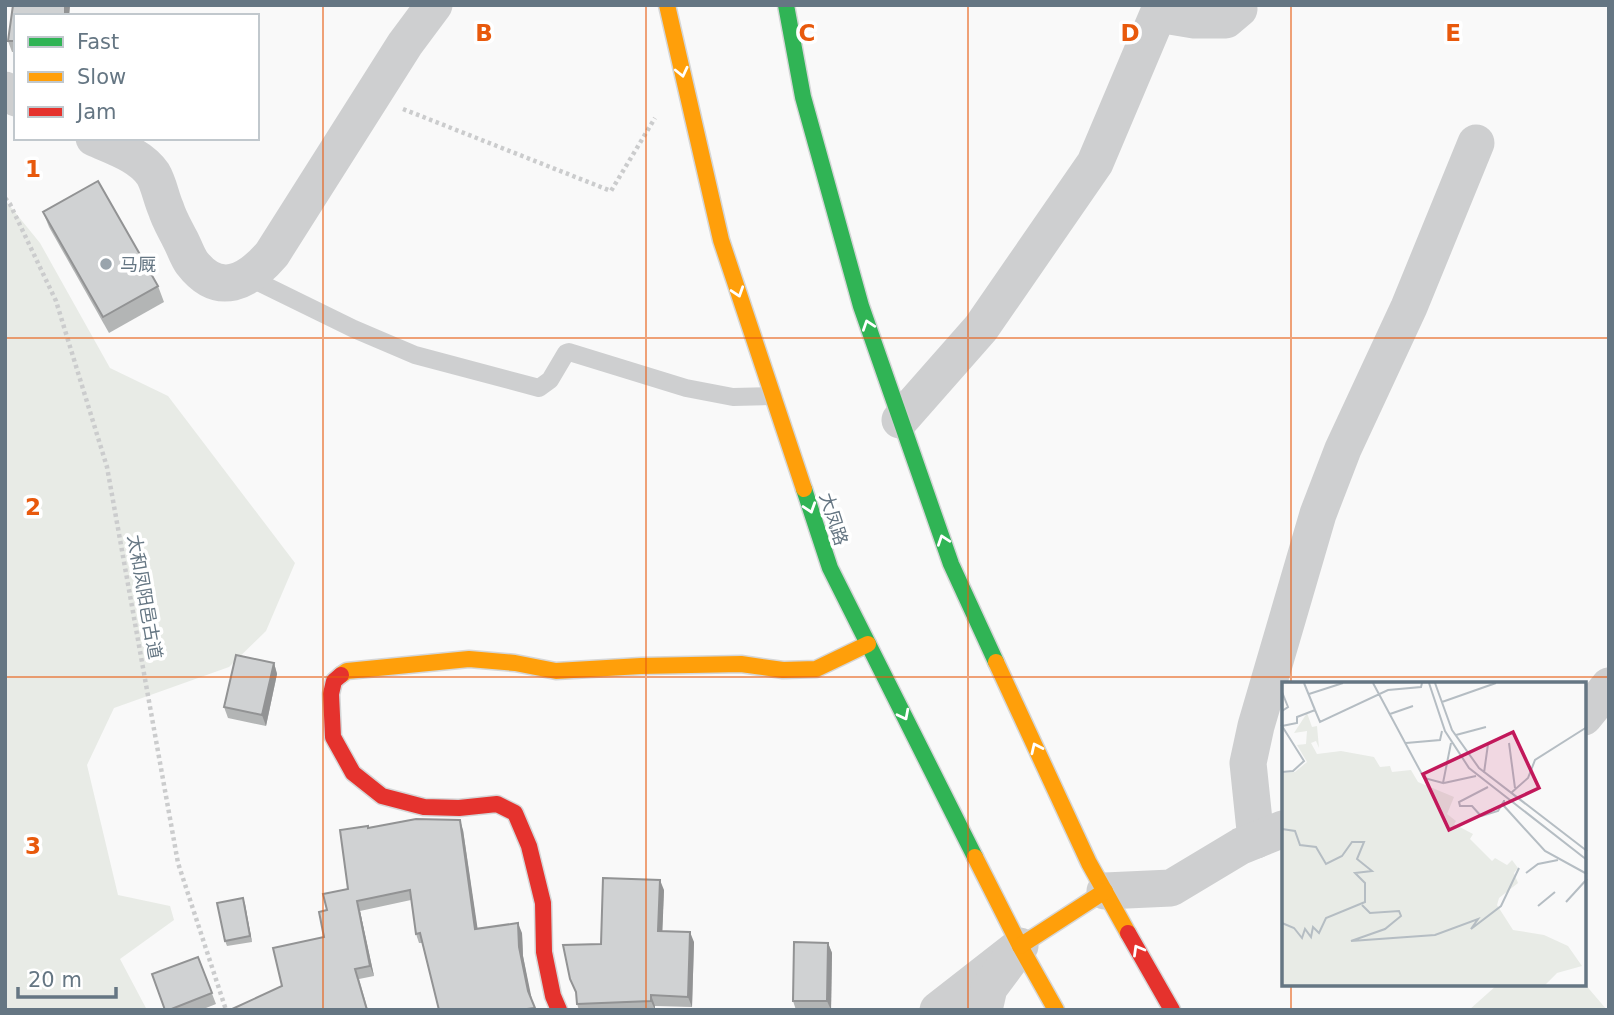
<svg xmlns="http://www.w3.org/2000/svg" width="1614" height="1015" font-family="'DejaVu Sans','Noto Sans SC',sans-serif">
  <rect width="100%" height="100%" fill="#f9f9f9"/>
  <g fill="#e8ebe6">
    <path d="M5 200 40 243 110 368 168 396 295 563 266 631 229 667 114 708 87 765 118 895 170 906 174 920 120 959 147 1010H5Z"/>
    <path d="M1584 983 1607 1010H1469L1497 985H1584Z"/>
  </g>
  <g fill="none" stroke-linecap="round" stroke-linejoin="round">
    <g stroke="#d5d6d7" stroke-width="19">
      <g id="fast">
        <path d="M786 5 803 97 861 306 951 564 996 662"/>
        <path d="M804 489 830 568 975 857"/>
      </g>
    </g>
    <g stroke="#d5d6d7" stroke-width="19">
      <g id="slow">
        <path d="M667 5 721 240 804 489"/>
        <path d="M996 662 1089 863 1128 933"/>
        <path d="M341 675 347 671 469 659 515 663 556 671 641 666 741 664 783 670 816 669 868 644"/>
        <path d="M975 857 1020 946 1056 1010"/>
        <path d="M1020 946 1105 891"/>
      </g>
    </g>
    <g stroke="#d5d6d7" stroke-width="19">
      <g id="jam">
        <path d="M341 675 334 681 331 694 333 737 353 773 382 796 424 807 459 808 497 804 515 813 529 846 543 903 544 952 553 996 559 1010"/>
        <path d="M1128 933 1172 1010"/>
      </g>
    </g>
    <g stroke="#cbcccd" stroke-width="4.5" stroke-dasharray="3.5 3.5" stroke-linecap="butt">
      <path d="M403 109 611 191 655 118"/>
      <path d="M5 198 10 204 56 301 107 467 178 863 226 1010"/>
    </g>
    <path stroke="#cecfd0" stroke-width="18" d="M248 277 354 329 415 355 539 388 550 380 566 353 569 352 686 388 733 397 773 396"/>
    <g stroke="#cecfd0" stroke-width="37">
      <path d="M5 90 16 98"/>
      <path d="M94 138C114 147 140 155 153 174 159 184 161 198 166 209 169 219 175 229 180 239 184 246 187 256 192 263 219 298 248 282 272 254L405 44 434 5"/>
      <path d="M900 420 981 328 1095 163 1158 14 1194 20H1226L1239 9"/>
      <path d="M1584 717 1609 686"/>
      <path d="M1256 840 1248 763 1256 726 1318 514 1343 449 1409 307 1476 143"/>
      <path d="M1105 891 1171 888 1241 846 1283 829"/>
      <path d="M938 1010 1020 946"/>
      <path d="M984 1010 989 988 1009 961"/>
    </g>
    <use href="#fast" stroke="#30b455" stroke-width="16"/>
    <use href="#slow" stroke="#ff9f0a" stroke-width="16"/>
    <use href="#jam" stroke="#e5322d" stroke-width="16"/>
  </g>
  <g fill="#b3b5b5">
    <path d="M13 5H70L69 16H16V52H12L8 41Z"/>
    <path d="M43 212 158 286 164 302 109 333 49 227Z"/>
    <path d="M274 663 277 674 266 726 228 718 224 707Z"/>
    <path d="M368 828 463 830 477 928 522 933 523 956 531 999 536 1010H439L422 943H419L416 934 411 900 360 911 374 976 359 979 368 1010H230L282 986 324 937 327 910 348 889Z"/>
    <path d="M664 890 662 931 694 942 692 1007 655 1006V1010H579L577 1004 576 994 601 944Z"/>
    <path d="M243 898 252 942 227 946 225 941Z"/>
    <path d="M828 943 832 953 831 1010H796L793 1001Z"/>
    <path d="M198 957 216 1004 201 1010H165Z"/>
  </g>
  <g fill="#929394">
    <path d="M65 5H70L69 16H65Z"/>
    <path d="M274 663 277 674 266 726 262 715Z"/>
    <path d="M460 820 463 830 479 938 475 929Z"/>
    <path d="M660 880 664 890 662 941 658 931Z"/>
    <path d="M243 898 245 904 252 942 250 936Z"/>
    <path d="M357 901 360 911 374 976 370 966Z"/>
    <path d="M518 923 522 933 523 956 532 1000 528 991 519 947Z"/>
    <path d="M690 932 694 942 692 1007 688 997Z"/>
    <path d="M828 943 832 953 831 1010 827 1001Z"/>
    <path d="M651 995 655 1006V1010L651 1001Z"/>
  </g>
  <g fill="#d0d2d3" stroke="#929394" stroke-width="2">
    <path d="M13 5H65V16H16V41H8Z"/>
    <path d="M98 181 158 286 103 317 43 212Z"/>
    <path d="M236 655 274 663 262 715 224 707Z"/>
    <path d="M416 819 460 820 475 929 518 923 519 947 528 991 535 1008 519 1010H439L420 933 416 934 410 890 357 901 370 966 355 969 367 1010H230L282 986 273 948 324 937 319 912 327 910 323 894 348 889 340 830 368 826V828Z"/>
    <path d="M603 878 660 880 658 931 690 932 688 997 651 995V1001L577 1004 576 992 570 979 563 945 601 944Z"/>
    <path d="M243 898 250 936 225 941 217 903Z"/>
    <path d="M794 942 828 943 827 1001H793Z"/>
    <path d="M198 957 212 993 169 1010H165L152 974Z"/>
  </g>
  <defs><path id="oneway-chevron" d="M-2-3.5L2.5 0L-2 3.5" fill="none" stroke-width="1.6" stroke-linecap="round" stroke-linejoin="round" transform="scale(1.75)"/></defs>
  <g stroke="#fff">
    <use href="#oneway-chevron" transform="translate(682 72) rotate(77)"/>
    <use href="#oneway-chevron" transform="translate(738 292) rotate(72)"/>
    <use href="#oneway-chevron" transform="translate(868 325) rotate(-109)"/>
    <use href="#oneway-chevron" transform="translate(810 508) rotate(72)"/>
    <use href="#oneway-chevron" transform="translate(943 540) rotate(-109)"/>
    <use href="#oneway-chevron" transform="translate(904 715) rotate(63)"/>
    <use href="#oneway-chevron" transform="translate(1036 748) rotate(-115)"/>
    <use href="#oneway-chevron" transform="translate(1138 950) rotate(-120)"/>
  </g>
  <path fill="none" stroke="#e8590c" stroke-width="2" stroke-opacity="0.55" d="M323 5V1010M646 5V1010M968 5V1010M1291 5V684M5 338H1609M5 677H1609M1291 985V1010"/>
  <circle fill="#99a4ac" stroke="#fff" stroke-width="2.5" cx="106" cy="264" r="7"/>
  <g text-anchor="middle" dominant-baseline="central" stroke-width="7" stroke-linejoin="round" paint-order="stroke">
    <g font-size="18" fill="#657683" stroke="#fff" text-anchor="start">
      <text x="120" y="264">马厩</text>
    </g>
    <g font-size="18" fill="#657683" stroke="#fff">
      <text transform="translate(834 519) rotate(72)">大凤路</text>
      <text transform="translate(145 597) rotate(80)">太和凤阳邑古道</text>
    </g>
  </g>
  <g transform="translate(1282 682)">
    <rect width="304" height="304" fill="#f9f9f9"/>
    <path d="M25 31 30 45 35 44 37 66 34 59 29 61 35 72 59 69 92 75 98 85 108 84 110 90 129 88 136 100 172 115 165 132 174 139 172 142 191 152 188 157 210 179 213 176 225 183 230 178 236 186 232 191 236 201 217 216 215 223 231 248 262 253 286 264 300 284 275 291 262 304H0V91L13 90 25 80 15 63 24 62 25 49 12 51Z" fill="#e8ebe6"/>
    <path fill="none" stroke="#b5bdc3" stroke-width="2" d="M22 1 33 28M91 1 142 96 161 101 169 61M147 1 163 49 187 86 305 178M153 1 170 48 197 86 305 169M0 10 6 25 0 29M27 12 61 1M160 20 214 1M108 32 131 24M174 53 204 45M124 61 158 58 160 49M227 61 233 106M0 90 11 89 22 79 0 44 15 41V35L33 28 38 40 106 8 139 5 140 1M202 91 206 62 210 60M162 101 194 94M206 105 177 120 178 124H190L199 134 216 129 222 119M229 111 246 96 253 78 305 45M222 118V124L263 169 305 192M0 147 13 149 18 163 34 165 44 182 60 174 70 160H82L75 177 90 189 73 191 83 201V220L44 236 37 251 31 245 29 255 23 247 20 256 12 246 0 241M244 191 256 182 276 178M284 220 305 197M80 223 88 231 117 229 119 234 103 247 69 259 153 253 196 237 189 247 219 224 237 186M256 224 273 210"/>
    <path fill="#c2185b" fill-opacity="0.15" stroke="#c2185b" stroke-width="3.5" d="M231 50 257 106 167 148 141 92Z"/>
    <rect width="304" height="304" fill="none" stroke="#657683" stroke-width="3.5"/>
  </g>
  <g font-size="23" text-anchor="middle" font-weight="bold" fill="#e8590c" stroke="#fff" stroke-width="7" stroke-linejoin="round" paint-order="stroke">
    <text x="484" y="41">B</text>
    <text x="807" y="41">C</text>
    <text x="1130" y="41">D</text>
    <text x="1453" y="41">E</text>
    <text x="33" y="177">1</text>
    <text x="33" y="515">2</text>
    <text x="33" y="854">3</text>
  </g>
  <rect width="1614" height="1015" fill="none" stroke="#657683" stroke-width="14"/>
  <rect x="14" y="14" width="245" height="126" fill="#ffffff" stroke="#c1c8cd" stroke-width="2"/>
  <rect x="28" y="37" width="35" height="10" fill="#30b455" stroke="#c1c8cd" stroke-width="2"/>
  <text x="77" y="49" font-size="21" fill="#657683">Fast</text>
  <rect x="28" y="72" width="35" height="10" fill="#ff9f0a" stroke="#c1c8cd" stroke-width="2"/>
  <text x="77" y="84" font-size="21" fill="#657683">Slow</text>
  <rect x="28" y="107" width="35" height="10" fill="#e5322d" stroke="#c1c8cd" stroke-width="2"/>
  <text x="77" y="119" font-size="21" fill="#657683">Jam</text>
  <path d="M18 987v10h98v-10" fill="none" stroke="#657683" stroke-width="3.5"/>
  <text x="28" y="987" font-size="21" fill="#657683" stroke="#ffffff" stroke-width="5" paint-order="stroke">20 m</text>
</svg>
